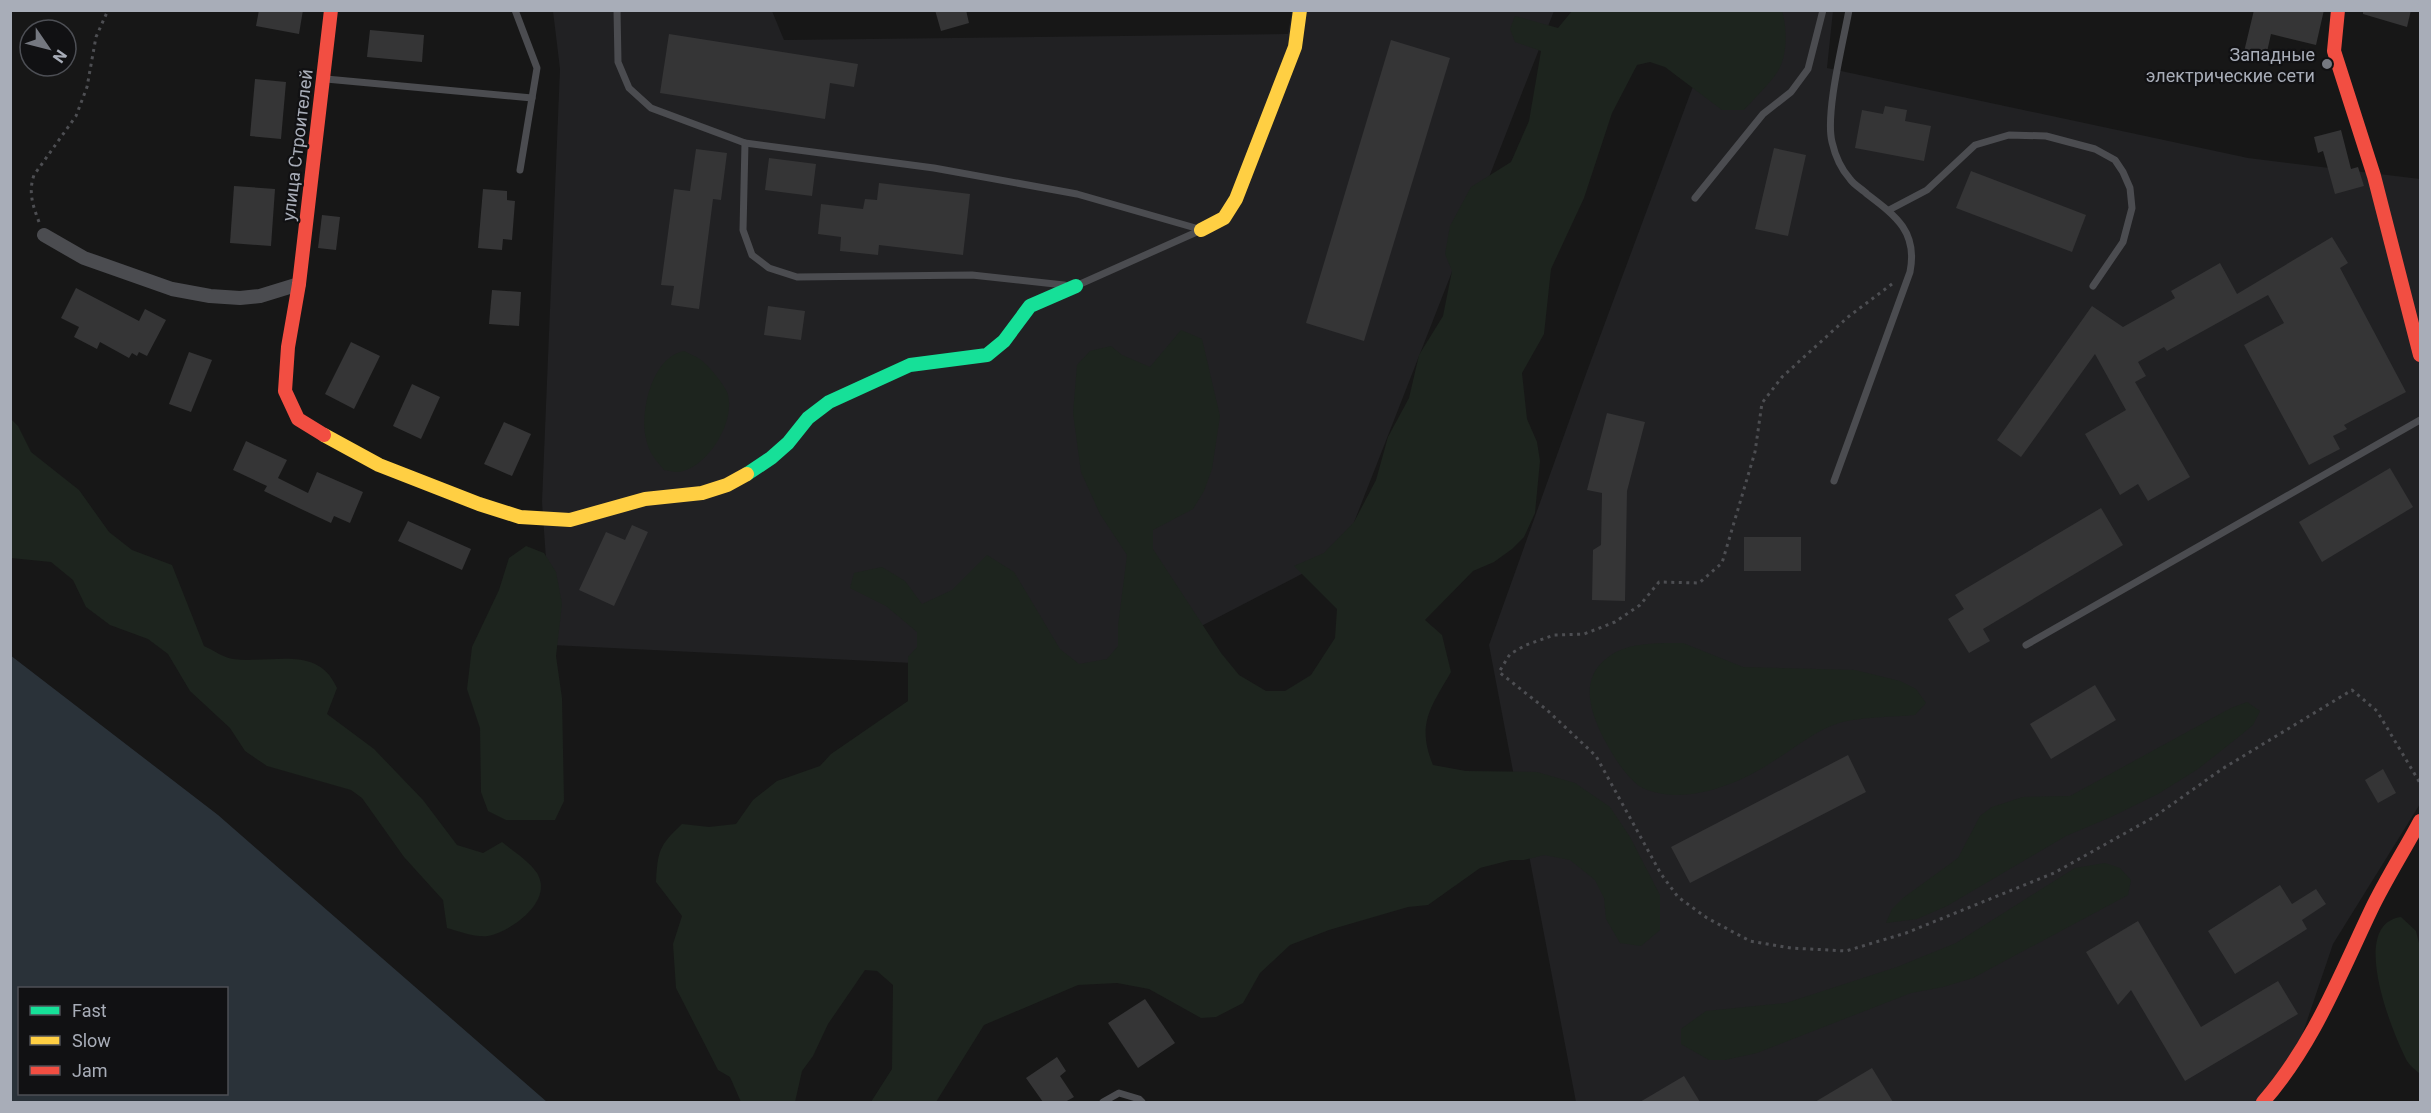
<svg xmlns="http://www.w3.org/2000/svg" width="2431" height="1113" font-family="Roboto,sans-serif">
  <rect width="100%" height="100%" fill="#171717"/>
  <g fill="#212123">
    <path d="M553 11H772L784 40 1288 34 1292 11H1554L1342 553 1111 673 552 645 542 502 560 69Z"/>
    <path d="M1721 11H1833L1827 68 2248 158 2420 179V804L2333 944 2291 1068 2263 1102H1576L1489 645 1586 374Z"/>
  </g>
  <g fill="#1d241e">
    <path d="M1572 11H1782C1787 27 1788 55 1778 71 1769 85 1755 97 1744 110H1722L1665 67 1650 62 1637 65 1612 113 1584 198 1551 269 1544 334 1522 373 1527 419 1537 442 1540 461 1535 513 1524 537 1512 549 1494 562 1473 571 1425 620 1442 635 1451 672C1431 707 1416 724 1433 765L1466 771 1537 772 1575 783 1610 807 1630 837 1660 895V930L1641 946 1620 943 1606 919 1604 898 1595 880 1570 860 1544 855 1524 860H1511L1480 868 1428 905 1408 907 1329 930 1290 945 1260 973 1243 1003 1216 1017 1201 1018 1149 989 1117 983 1078 985 984 1025 936 1102H871L892 1069 893 985 877 971 865 970 828 1024 813 1056 802 1071 795 1102H741L730 1077 718 1070 676 988 673 944 682 916 656 882C658 850 659 846 682 824L709 827 736 824 753 800 777 781 820 766 831 754 908 701V657L917 647V632L886 606 850 588 854 573 882 567 905 581 922 604 952 590 987 555 1014 572 1060 649 1079 664 1107 659 1118 646V626L1127 555 1100 514 1081 472 1073 413 1077 365 1090 351 1111 346 1122 355 1150 367 1181 330 1202 339 1220 416 1212 469 1204 491 1193 509 1153 530V549L1221 653 1239 675 1266 691H1285L1311 675 1335 638 1337 609 1294 566 1324 553 1354 522 1376 480 1388 437 1409 398 1419 355 1443 316 1452 271 1445 254 1450 226 1471 187 1511 162 1529 121 1541 51 1515 42 1510 29 1515 16 1558 28Z"/>
    <path d="M684 351C689 354 696 356 701 360 709 366 723 383 727 392 737 419 710 464 683 471 678 473 670 471 664 470 656 460 648 452 646 438 640 411 652 357 684 351Z"/>
    <path d="M11 419 18 426 31 452 79 490 109 532 132 550 172 565 204 646C213 650 224 658 233 659 272 664 318 644 337 688L327 714 374 749 423 800 457 845 483 853 502 842C513 851 529 861 537 873 554 901 512 931 488 936 477 938 458 931 447 928L443 900 404 857 362 798 351 790 267 766 245 751 230 728 190 691 168 654 148 639 110 625 86 607 73 580 51 562 11 558Z"/>
    <path d="M526 546 544 553 556 572 562 604 556 656 562 698 564 801 555 820H506L488 811 481 792 480 728 467 689 472 647 499 590 509 558Z"/>
    <path d="M1683 643 1743 667 1855 670 1900 681 1916 689 1926 703 1915 715C1893 717 1859 717 1839 723 1814 731 1794 749 1772 762 1745 780 1707 796 1674 795 1665 795 1646 791 1639 786 1623 773 1614 757 1604 739 1588 708 1578 673 1616 652 1636 642 1662 643 1683 643Z"/>
    <path d="M2247 702 2260 711 2253 725 2241 735 2198 769 2158 794 2111 817 2066 836 1947 906 1917 919 1886 923 1892 909 1903 898 1958 858 1980 816 1992 807 2023 797 2070 796 2231 708Z"/>
    <path d="M2105 863 2120 868 2131 880 2128 895 1973 978 1943 987 1911 993 1757 1053 1725 1060H1709L1681 1044V1029L1706 1011 1786 1003 1897 967 1956 943 2075 868Z"/>
    <path d="M2401 917 2416 931 2420 947V1074C2416 1070 2410 1066 2407 1061 2392 1032 2348 924 2401 917Z"/>
  </g>
  <path fill="#2a3239" fill-rule="evenodd" d="M10 655 218 815 547 1102H11ZM20 988H226V1094H20Z"/>
  <g fill="#353536">
    <path d="M259 10H303L299 34 256 26Z"/>
    <path d="M935 10H966L969 23 941 31Z"/>
    <path d="M2254 10H2324L2316 45 2271 34 2265 61 2243 56Z"/>
    <path d="M2363 10H2411L2407 27 2363 14Z"/>
    <path d="M370 30 424 35 422 62 367 57Z"/>
    <path d="M669 34 858 64 854 87 830 83 825 119 660 93Z"/>
    <path d="M1391 40 1450 58 1364 341 1306 323Z"/>
    <path d="M255 79 286 82 281 139 250 136Z"/>
    <path d="M1885 106 1907 110 1905 121 1931 126 1924 161 1855 148 1862 110 1883 114Z"/>
    <path d="M2341 130 2351 169 2358 167 2364 186 2335 194 2323 151 2318 153 2314 137Z"/>
    <path d="M1774 148 1806 155 1788 236 1755 229Z"/>
    <path d="M696 149 727 153 721 200 713 199 699 309 671 305 674 286 661 285 674 189 690 191Z"/>
    <path d="M769 158 816 164 812 196 765 190Z"/>
    <path d="M1971 171 2086 215 2072 252 1956 208Z"/>
    <path d="M879 183 970 194 963 255 879 245 878 255 840 251 841 237 818 234 821 204 863 209 865 199 877 200Z"/>
    <path d="M234 186 275 189 271 246 230 243Z"/>
    <path d="M483 189 507 191V200L515 201 512 240 503 239 502 250 478 248Z"/>
    <path d="M322 215 340 217 336 250 318 248Z"/>
    <path d="M2332 237 2348 263 2340 268 2406 392 2344 425 2347 429 2333 436 2340 449 2309 465 2244 345 2284 323 2268 295 2167 351 2164 347 2138 362 2146 376 2135 382 2190 477 2148 501 2138 484 2120 495 2085 434 2126 410 2095 354 2021 457 1997 440 2092 306 2123 327 2175 298 2171 291 2220 263 2237 294Z"/>
    <path d="M76 288 139 321 145 309 166 320 147 356 139 352 137 356 132 353 129 358 100 342 97 349 74 337 79 327 61 318Z"/>
    <path d="M492 290 521 292 519 326 489 324Z"/>
    <path d="M768 306 805 311 801 340 764 335Z"/>
    <path d="M351 342 380 356 354 409 325 394Z"/>
    <path d="M189 352 212 360 191 412 169 404Z"/>
    <path d="M412 384 440 397 421 439 393 426Z"/>
    <path d="M1607 413 1645 422 1627 491 1625 601 1592 600 1593 550 1601 545 1602 493 1587 490Z"/>
    <path d="M504 422 531 434 512 476 484 464Z"/>
    <path d="M246 441 287 460 278 478 308 493 317 472 363 492 350 523 334 516 331 523 301 509 264 491 267 486 233 470Z"/>
    <path d="M2390 468 2413 507 2322 562 2299 522Z"/>
    <path d="M2101 508 2123 545 1983 629 1990 641 1969 653 1948 619 1964 609 1955 595Z"/>
    <path d="M408 521 471 549 462 570 398 541Z"/>
    <path d="M632 525 648 532 614 606 579 590 606 532 625 540Z"/>
    <rect x="1744" y="537" width="57" height="34"/>
    <path d="M2095 685 2116 720 2051 759 2030 724Z"/>
    <path d="M1848 755 1866 792 1690 883 1671 847Z"/>
    <path d="M2383 769 2396 793 2378 803 2365 780Z"/>
    <path d="M2280 885 2292 904 2316 889 2326 904 2302 920 2307 929 2235 974 2208 931Z"/>
    <path d="M2138 921 2201 1027 2278 981 2298 1014 2185 1081 2131 990 2118 1005 2086 952Z"/>
    <path d="M1145 999 1175 1043 1138 1068 1108 1023Z"/>
    <path d="M1057 1057 1066 1071 1060 1076 1074 1097 1065 1102H1043L1026 1078Z"/>
    <path d="M1872 1068 1893 1102H1815Z"/>
    <path d="M1684 1076 1700 1102H1640Z"/>
  </g>
  <g fill="none" stroke-linecap="round" stroke-linejoin="round">
    <g stroke="#4d4e52" stroke-width="3" stroke-dasharray="3 4.5" stroke-linecap="butt">
      <path d="M39 222C33 206 28 192 34 175L76 116 87 87 96 37 108 10"/>
      <path d="M1892 284 1848 317 1782 377 1762 403 1755 452 1722 563 1699 583 1659 582 1640 605 1615 622 1584 634 1554 635 1526 645 1510 654 1499 672 1547 710 1596 756 1661 874 1678 897 1707 918 1750 941 1791 948 1846 951 1906 933 2054 873 2154 817 2222 769 2352 690 2377 711 2420 783"/>
    </g>
    <g stroke="#4b4c50" stroke-width="7">
      <path d="M515 10 537 68 520 170"/>
      <path d="M617 10 618 62 629 88 651 108 745 143 934 168 1077 194 1199 229"/>
      <path d="M326 79 532 98"/>
      <path d="M745 143 743 230 752 255 769 268 797 277 972 275 1064 285"/>
      <path d="M1695 198 1763 114 1791 92 1808 69 1823 10"/>
      <path d="M1889 210 1927 190 1975 145 2009 135 2046 136 2095 149 2115 160 2123 172 2130 188 2132 208 2123 242 2093 286"/>
      <path d="M1078 285 1199 231"/>
      <path d="M1834 481 1910 272C1918 232 1896 216 1867 194 1862 189 1854 185 1850 179 1841 169 1835 155 1832 142 1825 113 1843 43 1849 10"/>
      <path d="M2026 645 2420 420"/>
      <path d="M1103 1102 1119 1093 1139 1099 1142 1102"/>
    </g>
    <path stroke="#4b4c50" stroke-width="14" d="M44 235 84 258 172 289 210 296 240 298 260 296 299 284"/>
    <path stroke="#16e098" stroke-width="14" d="M747 474 771 458 788 443 808 418 829 402 910 365 987 355 1004 341 1030 306 1076 286"/>
    <g stroke="#ffcf43" stroke-width="14">
      <path d="M1201 230 1224 218 1236 199 1295 47 1300 10"/>
      <path d="M324 435 379 465 479 504 520 517 570 520 645 499 702 493 727 485 747 474"/>
    </g>
    <g stroke="#f24e42" stroke-width="14">
      <path d="M2338 10 2334 51 2374 176 2420 355"/>
      <path d="M324 435 298 419 285 391 288 347 299 284 331 10"/>
      <path d="M2263 1102C2313 1045 2339 977 2371 910 2386 879 2404 851 2420 821"/>
    </g>
  </g>
  <circle fill="#757880" stroke="#111113" stroke-width="2" cx="2327" cy="64" r="6"/>
  <g text-anchor="middle" dominant-baseline="central" stroke-width="4.5" stroke-linejoin="round" paint-order="stroke">
    <g font-size="18" fill="#a8adb8" stroke="#111113" text-anchor="end">
      <text x="2315" y="54">Западные<tspan x="2315" dy="21">электрические сети</tspan></text>
    </g>
    <g font-size="18" fill="#a8adb8" stroke="#111113">
      <text transform="translate(297 145) rotate(-83)">улица Строителей</text>
    </g>
  </g>
  <rect width="2431" height="1113" fill="none" stroke="#a8adb8" stroke-width="24"/>
  <rect x="18" y="987" width="210" height="108" fill="#111113" stroke="#4d4f55" stroke-width="1.5"/>
  <rect x="30" y="1006" width="30" height="9" fill="#16e098" stroke="#4d4f55" stroke-width="1.5"/>
  <text x="72" y="1017" font-size="18" fill="#a8adb8">Fast</text>
  <rect x="30" y="1036" width="30" height="9" fill="#ffcf43" stroke="#4d4f55" stroke-width="1.5"/>
  <text x="72" y="1047" font-size="18" fill="#a8adb8">Slow</text>
  <rect x="30" y="1066" width="30" height="9" fill="#f24e42" stroke="#4d4f55" stroke-width="1.5"/>
  <text x="72" y="1077" font-size="18" fill="#a8adb8">Jam</text>
  <g transform="translate(48 48) rotate(125)"><circle r="28" fill="#111113" stroke="#4d4f55" stroke-width="1.5"/>
  <path d="M0-4.5L10 22L0 15L-10 22Z" fill="#757880"/>
  <text y="-9" font-size="16" font-weight="bold" text-anchor="middle" fill="#a8adb8">N</text>
  </g>
</svg>
